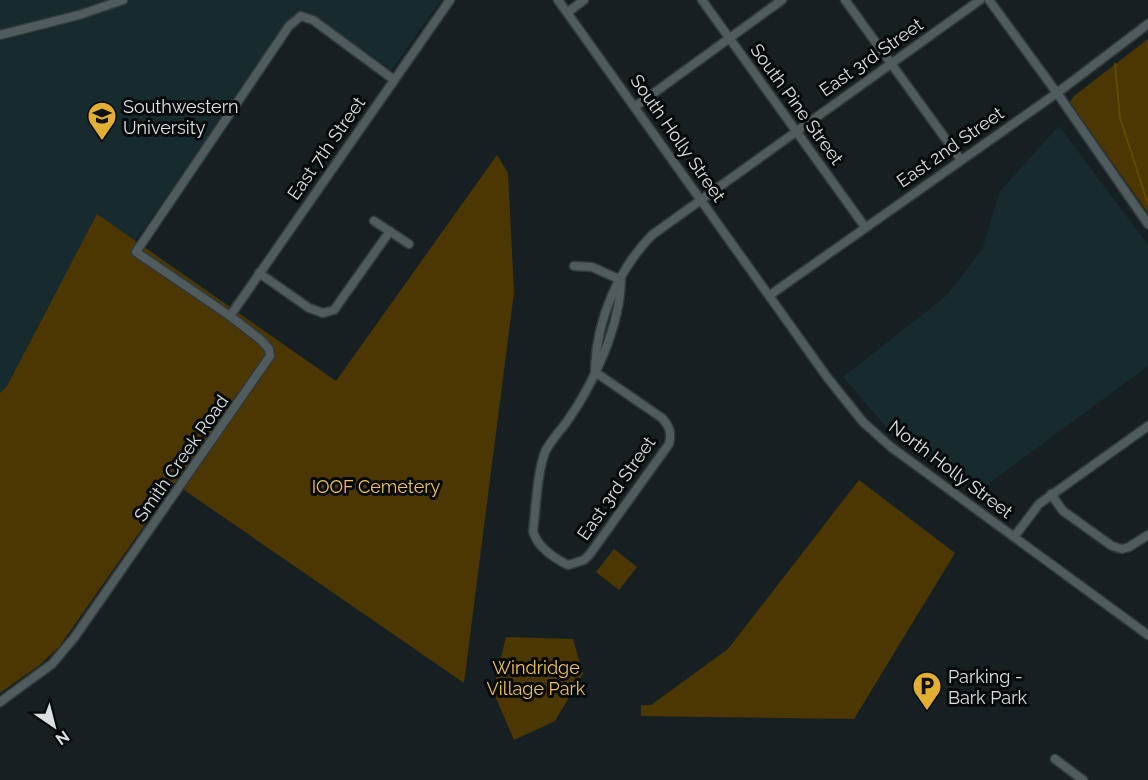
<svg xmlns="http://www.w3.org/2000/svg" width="1148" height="780" font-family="Raleway,sans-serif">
  <rect width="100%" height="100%" fill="#162023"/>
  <g fill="#172a2d">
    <path d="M0 0H441L392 70 310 13 303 10 297 12 135 241 97 215 7 386 0 393Z"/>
    <path d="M1059 126 1148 245V366L980 490 892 434 843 377 946 296 982 250 1000 191Z"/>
  </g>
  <g fill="#4c3703">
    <path d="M1148 39V213L1070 102 1074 96Z"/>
    <path d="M497 155 508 173 514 292 464 683 174 483 59 647 41 664 0 693V393L7 386 97 214 336 381Z"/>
    <path d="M859 480 955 553 854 719 641 716V705H651L728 649Z"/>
    <path d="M614 549 637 567 619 590 596 572Z"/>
    <path d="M506 637 573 639 583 674 555 721 514 740 493 691Z"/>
  </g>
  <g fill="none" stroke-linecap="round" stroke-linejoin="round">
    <path stroke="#634901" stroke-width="2" d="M1115 64 1120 118 1148 204"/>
    <g stroke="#32393b" stroke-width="11">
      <g id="minor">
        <path d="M558 0 827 377 863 422 891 447 1148 635"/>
        <path d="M702 0 865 227"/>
        <path d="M845 0 961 160"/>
        <path d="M989 0 1057 93 1148 224"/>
        <path d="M568 12 584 0"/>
        <path d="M0 35 79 15 123 0"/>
        <path d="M636 106 782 0"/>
        <path d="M374 221 409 244"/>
        <path d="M574 266 592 267 621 280"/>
        <path d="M259 273 309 308 323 313 334 310 390 231"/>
        <path d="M770 295 1057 93 1148 24"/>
        <path d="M230 316 450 0"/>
        <path d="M595 368C597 319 618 270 652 235L980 0"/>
        <path d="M595 372 662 418C669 426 672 432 669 444L590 554 584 560 568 565C554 558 537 547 533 531 536 509 537 470 546 450 552 439 561 430 568 420 594 383 620 326 621 280"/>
        <path d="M1051 494 1063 511 1112 546 1122 549 1129 547 1148 535"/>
        <path d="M1014 537 1039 504 1148 426"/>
        <path d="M0 702 52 664 74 638 270 356 269 349 261 340 230 316 136 252 289 26 301 16 313 20 393 79"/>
        <path d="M1055 759 1083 780"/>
      </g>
    </g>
    <use href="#minor" stroke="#4f5b5d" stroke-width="8"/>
  </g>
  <defs>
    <g id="university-pin" transform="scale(1.5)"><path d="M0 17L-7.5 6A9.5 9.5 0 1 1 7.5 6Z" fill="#e2af34" stroke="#05090a"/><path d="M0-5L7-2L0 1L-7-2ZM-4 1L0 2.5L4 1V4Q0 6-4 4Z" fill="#111"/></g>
    <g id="parking-pin" transform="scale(1.5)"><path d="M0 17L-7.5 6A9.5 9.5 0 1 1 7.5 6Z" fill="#e2af34" stroke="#05090a"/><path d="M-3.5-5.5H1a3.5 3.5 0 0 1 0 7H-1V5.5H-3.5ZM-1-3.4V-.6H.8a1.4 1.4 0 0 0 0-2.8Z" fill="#111"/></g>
  </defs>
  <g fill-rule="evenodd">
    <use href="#university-pin" x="102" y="116"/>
    <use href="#parking-pin" x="927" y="686"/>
  </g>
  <g text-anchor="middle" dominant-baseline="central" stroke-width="6" stroke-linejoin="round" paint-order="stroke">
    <g font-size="18" fill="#dae1e2" stroke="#05090a">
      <text transform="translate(871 57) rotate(-35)">East 3rd Street</text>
      <text transform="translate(797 104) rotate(54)">South Pine Street</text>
      <text transform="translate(678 138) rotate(55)">South Holly Street</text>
      <text transform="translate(950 147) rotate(-35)">East 2nd Street</text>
      <text transform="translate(326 148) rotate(-55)">East 7th Street</text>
      <text transform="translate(181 458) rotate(-55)">Smith Creek Road</text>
      <text transform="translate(951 469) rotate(37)">North Holly Street</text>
      <text transform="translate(616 488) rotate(-55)">East 3rd Street</text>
    </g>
    <g font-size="18" fill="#dae1e2" stroke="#05090a" text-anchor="start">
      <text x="123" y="106">Southwestern<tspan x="123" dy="21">University</tspan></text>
      <text x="948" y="676">Parking -<tspan x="948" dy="21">Bark Park</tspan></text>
    </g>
    <g font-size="18" fill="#f3c254" stroke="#05090a">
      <text x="376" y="486">IOOF Cemetery</text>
      <text x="536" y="667">Windridge<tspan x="536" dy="21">Village Park</tspan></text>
    </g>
  </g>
  <g transform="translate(54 726) rotate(145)" stroke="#05090a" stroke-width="4.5" paint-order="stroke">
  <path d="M0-4.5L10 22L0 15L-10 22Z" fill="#dae1e2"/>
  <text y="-9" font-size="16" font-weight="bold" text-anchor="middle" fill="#dae1e2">N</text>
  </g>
</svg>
